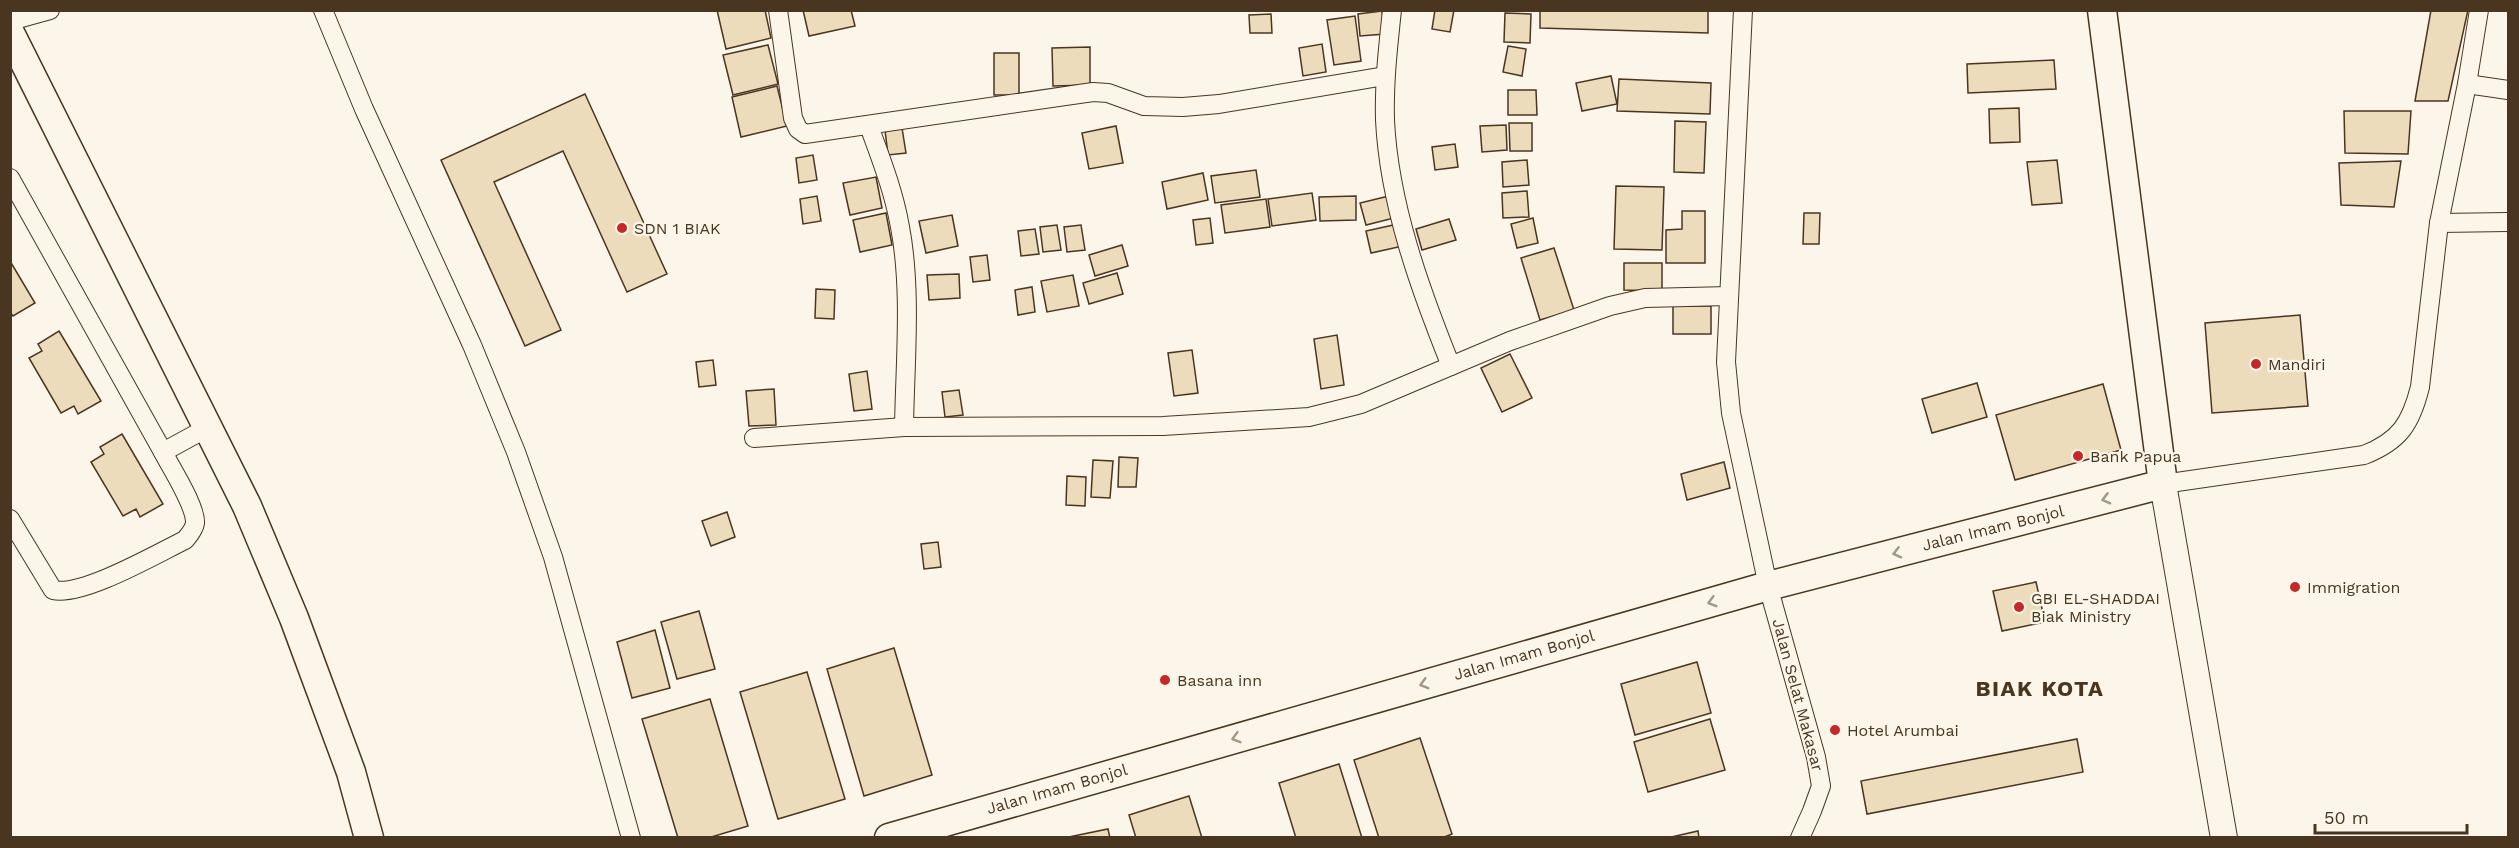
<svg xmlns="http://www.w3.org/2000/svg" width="2519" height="848" font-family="'Work Sans',sans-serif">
  <rect width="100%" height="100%" fill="#fbf6e9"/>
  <g fill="#ecdcbc" stroke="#4a3520" stroke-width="1.5">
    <path d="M717 10H765L771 38 726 49Z"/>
    <path d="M803 10H851L855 26 809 36Z"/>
    <path d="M1435 10H1454L1450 32 1432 29Z"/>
    <path d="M1540 10H1708V33L1540 28Z"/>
    <path d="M2431 10H2468L2448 101H2415Z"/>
    <path d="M1382 11 1385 34 1360 36 1358 14Z"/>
    <path d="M1505 13 1531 14 1530 43 1504 42Z"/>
    <path d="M1271 14 1272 33H1250L1249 15Z"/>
    <path d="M1355 16 1361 61 1334 65 1327 20Z"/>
    <path d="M1322 44 1326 72 1303 76 1299 48Z"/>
    <path d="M768 45 778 84 733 95 723 55Z"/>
    <path d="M1508 46 1526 49 1522 76 1503 72Z"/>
    <path d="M1090 47V85L1053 86 1052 48Z"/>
    <rect x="994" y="53" width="25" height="42"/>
    <path d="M2054 60 2056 89 1968 93 1967 64Z"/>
    <path d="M1611 76 1617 104 1582 111 1576 83Z"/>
    <path d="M1619 79 1711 83 1710 114 1617 111Z"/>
    <path d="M777 86 787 126 741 137 732 97Z"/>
    <path d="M1508 90H1536L1537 115H1508Z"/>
    <path d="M585 94 667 274 627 292 563 151 494 182 561 330 525 346 441 160Z"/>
    <path d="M2019 108 2020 142 1990 143 1989 109Z"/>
    <path d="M2344 111H2411L2408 154 2345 153Z"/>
    <path d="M1675 121 1706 122 1704 173 1674 172Z"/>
    <path d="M1509 123H1532V151H1510Z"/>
    <path d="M1506 125 1507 150 1482 152 1480 126Z"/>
    <path d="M1116 126 1123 163 1089 169 1082 133Z"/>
    <path d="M902 128 906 153 888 155 885 130Z"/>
    <path d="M1455 144 1458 167 1435 170 1432 147Z"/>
    <path d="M813 155 817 180 799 183 796 158Z"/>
    <path d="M1527 160 1529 185 1503 187 1502 162Z"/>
    <path d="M2057 160 2062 203 2032 205 2027 162Z"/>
    <path d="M2401 161 2394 207 2341 205 2339 163Z"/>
    <path d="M1256 170 1260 197 1215 203 1211 176Z"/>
    <path d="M1203 173 1208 200 1167 209 1162 182Z"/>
    <path d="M876 177 882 208 850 215 843 183Z"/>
    <path d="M1616 186 1664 187 1662 250 1614 249Z"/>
    <path d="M1527 191 1529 217 1503 218 1502 193Z"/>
    <path d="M1312 193 1316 220 1272 226 1268 199Z"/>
    <path d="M1393 195 1398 217 1366 225 1360 203Z"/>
    <path d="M817 196 821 221 803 224 800 199Z"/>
    <path d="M1356 196V220L1320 221 1319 197Z"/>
    <path d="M1266 199 1270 227 1225 233 1221 205Z"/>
    <path d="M1682 211H1705V263H1666V230L1682 229Z"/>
    <path d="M886 213 892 245 860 252 853 220Z"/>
    <path d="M1804 213H1820L1819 244H1803Z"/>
    <path d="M952 215 958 246 926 253 919 221Z"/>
    <path d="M1210 218 1213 243 1196 245 1193 220Z"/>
    <path d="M1533 218 1538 243 1517 248 1511 224Z"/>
    <path d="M1449 219 1456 240 1422 250 1416 229Z"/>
    <path d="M1398 224 1403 246 1371 253 1366 231Z"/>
    <path d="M1057 225 1061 250 1043 252 1040 227Z"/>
    <path d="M1081 225 1085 250 1067 252 1064 227Z"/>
    <path d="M1035 229 1039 254 1021 256 1018 231Z"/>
    <path d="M1122 245 1128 266 1095 276 1089 255Z"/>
    <path d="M1554 248 1574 310 1540 320 1521 258Z"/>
    <path d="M987 255 990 280 973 282 970 257Z"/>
    <path d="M10 261 35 303 13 316 10 312Z"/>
    <path d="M1624 263H1662V291L1624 290Z"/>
    <path d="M1117 273 1123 294 1089 304 1083 283Z"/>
    <path d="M959 274 960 298 929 300 927 275Z"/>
    <path d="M1073 275 1079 306 1047 312 1041 281Z"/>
    <path d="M1032 287 1035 312 1018 315 1015 290Z"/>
    <path d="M816 289 835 290 834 319 815 318Z"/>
    <rect x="1673" y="306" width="38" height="28"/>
    <path d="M2300 315 2308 406 2212 413 2205 323Z"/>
    <path d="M59 331 101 401 78 414 74 406 61 413 29 358 42 351 38 344Z"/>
    <path d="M1337 335 1344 385 1321 389 1314 339Z"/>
    <path d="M1192 350 1198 393 1174 396 1168 353Z"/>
    <path d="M1510 354 1532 398 1502 412 1481 368Z"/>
    <path d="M713 360 716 385 699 387 696 362Z"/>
    <path d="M867 371 872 409 854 411 849 374Z"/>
    <path d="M1977 383 1987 417 1932 433 1922 399Z"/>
    <path d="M2103 384 2121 450 2015 480 1996 415Z"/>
    <path d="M774 389 776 425 749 426 746 391Z"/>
    <path d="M959 390 963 415 945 417 942 392Z"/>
    <path d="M122 434 163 504 140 517 136 509 123 516 91 462 104 454 100 447Z"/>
    <path d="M1119 457 1138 458 1136 487H1118Z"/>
    <path d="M1093 460 1113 461 1110 498 1091 497Z"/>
    <path d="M1724 462 1730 488 1687 500 1681 474Z"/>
    <path d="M1067 476 1086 477 1085 506 1066 505Z"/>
    <path d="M727 512 735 537 711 546 702 521Z"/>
    <path d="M938 542 941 567 924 569 921 544Z"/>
    <path d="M2036 582 2045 622 2002 631 1993 591Z"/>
    <path d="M699 611 715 669 677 679 661 622Z"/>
    <path d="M655 630 670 688 632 698 617 642Z"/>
    <path d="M894 648 932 775 864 796 827 669Z"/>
    <path d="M1697 662 1711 713 1635 735 1621 684Z"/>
    <path d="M807 672 845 799 778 819 740 692Z"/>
    <path d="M710 699 748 826 708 838H678L642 719Z"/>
    <path d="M1710 719 1725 770 1648 792 1634 742Z"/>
    <path d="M1420 738 1452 834 1442 838H1379L1354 760Z"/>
    <path d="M2077 739 2083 772 1867 814 1861 781Z"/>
    <path d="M1339 764 1362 838H1296L1279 783Z"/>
    <path d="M1189 796 1202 838H1136L1129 815Z"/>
    <path d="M1108 829 1110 838H1064Z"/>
    <path d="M1698 831 1699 838H1667Z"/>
  </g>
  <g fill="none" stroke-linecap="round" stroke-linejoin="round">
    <g stroke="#4a3520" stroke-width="20">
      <g id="street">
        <path d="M323 10 364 109 472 345 516 452 553 557 631 838"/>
        <path d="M778 10 793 118 798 129 805 134 1093 92 1108 93 1144 106 1183 107 1219 104 1385 76"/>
        <path d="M1392 10C1388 47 1384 83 1385 120 1389 204 1420 289 1451 366"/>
        <path d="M1743 10 1726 362 1731 413 1768 586 1816 757 1821 786 1812 811 1800 838"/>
        <path d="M10 21 50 10"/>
        <path d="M2467 84 2508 90"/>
        <path d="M869 126C881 159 894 192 900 227 912 290 905 363 904 427"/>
        <path d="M10 178 163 452 207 428"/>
        <path d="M2439 223 2508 222"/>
        <path d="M754 438 904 427 1163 426 1309 417 1361 404 1510 341 1610 306 1645 298 1729 296"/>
        <path d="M2163 484 2364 455C2400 441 2411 423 2420 387L2439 223 2467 84 2479 10"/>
        <path d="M10 519 53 590C82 597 156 554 185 540 189 535 194 530 195 523 196 506 171 468 163 452"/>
      </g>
    </g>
    <g stroke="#4a3520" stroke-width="28">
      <path id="secondary" d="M2163 484 2224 838"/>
    </g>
    <g stroke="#4a3520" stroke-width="31">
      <g id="primary">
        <path d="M10 33 247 506 294 618 351 772 369 838"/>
        <path d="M889 838 1768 586 2163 484 2102 10"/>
      </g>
    </g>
    <use href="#street" stroke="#fbf6e9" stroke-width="18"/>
    <use href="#secondary" stroke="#fbf6e9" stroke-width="26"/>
    <use href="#primary" stroke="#fbf6e9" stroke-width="28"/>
  </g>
  <defs><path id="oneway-chevron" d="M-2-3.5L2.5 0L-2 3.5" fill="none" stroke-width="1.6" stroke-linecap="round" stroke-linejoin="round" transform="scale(1.5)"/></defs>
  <g stroke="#a29684">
    <use href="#oneway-chevron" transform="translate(2106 499) rotate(166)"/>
    <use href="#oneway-chevron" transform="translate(1897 553) rotate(166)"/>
    <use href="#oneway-chevron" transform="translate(1712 602) rotate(164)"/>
    <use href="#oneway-chevron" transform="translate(1424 684) rotate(164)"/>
    <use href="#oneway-chevron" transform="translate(1236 738) rotate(164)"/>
  </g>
  <g fill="#c62828" stroke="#fbf6e9" stroke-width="2">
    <circle cx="622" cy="228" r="6"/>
    <circle cx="2256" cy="364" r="6"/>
    <circle cx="2078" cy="456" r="6"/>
    <circle cx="2295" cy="587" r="6"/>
    <circle cx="2019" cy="607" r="6"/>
    <circle cx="1165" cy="680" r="6"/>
    <circle cx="1835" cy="730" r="6"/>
  </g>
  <g text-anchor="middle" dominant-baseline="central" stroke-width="4.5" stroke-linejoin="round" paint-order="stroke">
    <g font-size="16" fill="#4a3520" stroke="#fbf6e9" text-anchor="start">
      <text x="634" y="228">SDN 1 BIAK</text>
      <text x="2268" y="364">Mandiri</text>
      <text x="2090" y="456">Bank Papua</text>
      <text x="2307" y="587">Immigration</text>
      <text x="2031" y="598">GBI EL-SHADDAI<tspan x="2031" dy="18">Biak Ministry</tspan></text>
      <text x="1177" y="680">Basana inn</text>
      <text x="1847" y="730">Hotel Arumbai</text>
    </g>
    <g font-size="16" fill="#4a3520" stroke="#fbf6e9">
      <text transform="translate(1993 528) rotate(-14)">Jalan Imam Bonjol</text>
      <text transform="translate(1524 655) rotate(-16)">Jalan Imam Bonjol</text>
      <text transform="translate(1798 695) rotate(75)">Jalan Selat Makasar</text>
      <text transform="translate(1057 789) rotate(-16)">Jalan Imam Bonjol</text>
    </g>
    <g font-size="22" font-weight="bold" letter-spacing="1.5" fill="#4a3520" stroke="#fbf6e9">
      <text x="2040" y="688">BIAK KOTA</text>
    </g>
  </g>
  <rect width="2519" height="848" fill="none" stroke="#4a3520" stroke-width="24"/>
  <path d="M2315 824v9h152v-9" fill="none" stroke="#4a3520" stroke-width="3"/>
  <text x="2324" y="824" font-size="18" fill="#4a3520" stroke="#fbf6e9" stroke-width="4.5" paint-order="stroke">50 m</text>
</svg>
